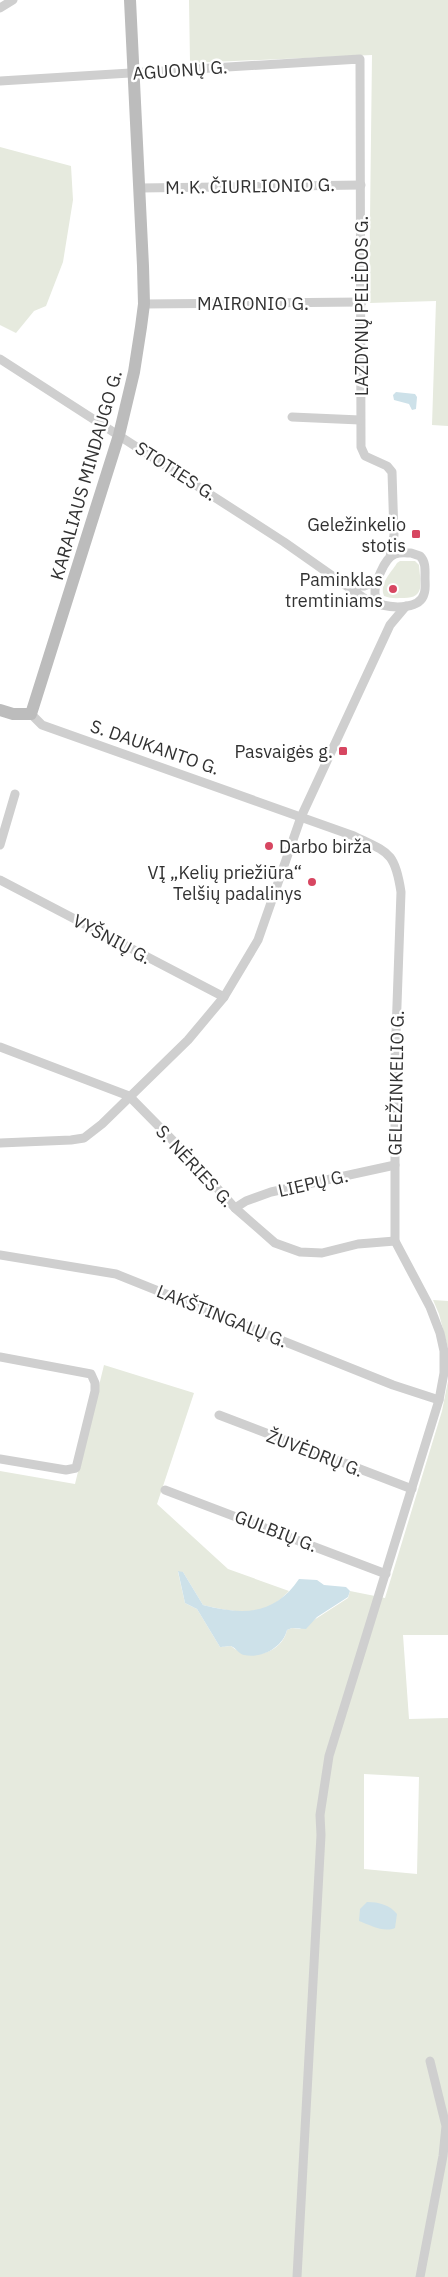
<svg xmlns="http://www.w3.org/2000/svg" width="448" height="2277" font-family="'IBM Plex Sans',sans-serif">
  <rect width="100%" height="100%" fill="#fff"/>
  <g fill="#e6eade" fill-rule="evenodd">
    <path d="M189 0H448V426L432 425 436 301 369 303 372 55 190 63Z"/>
    <path d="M0 147 71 166 73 200 63 262 46 306 34 311 16 333 0 325Z"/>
    <path d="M400 561H415L419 565C420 582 426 598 404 598 397 598 391 599 384 596 379 583 391 573 397 563Z"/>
    <path d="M433 1300 448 1301V1348L439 1314Z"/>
    <path d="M104 1365 194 1393 157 1504 228 1569 289 1591C284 1596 277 1603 270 1606 250 1616 223 1610 203 1605L183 1572H178L185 1603 197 1609 220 1647 231 1646C249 1662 282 1654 287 1630L292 1628 300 1629 348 1598 350 1591 385 1598 442 1411 448 1381V1635H403L409 1719 448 1718V2277H0V1471L75 1484ZM364 1774 419 1777 417 1874 364 1869Z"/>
  </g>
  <g fill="#cde1e9">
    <path d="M396 392 415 394 417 397 416 409 412 410 409 404 394 400 393 395Z"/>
    <path d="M178 1571 183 1572 203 1605C242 1615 274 1616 299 1579L317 1580 324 1585 346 1587 350 1591 348 1597 317 1617 306 1629 292 1628 287 1630C283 1647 262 1659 244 1655 239 1654 236 1648 231 1646 229 1646 223 1647 220 1647L197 1609 185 1603Z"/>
    <path d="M367 1902C379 1902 390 1905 397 1914L395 1928C384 1933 370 1925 359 1921L360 1909Z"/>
  </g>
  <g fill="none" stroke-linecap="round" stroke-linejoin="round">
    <g stroke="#cfcfcf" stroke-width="9">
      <path d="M0 8 13 0"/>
      <path d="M0 81 360 59 361 447 365 456 387 466 392 472 394 535 390 557"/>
      <path d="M140 188 361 185"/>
      <path d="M144 304 362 302"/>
      <path d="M0 359 284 542 368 601 379 603"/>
      <path d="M292 417 360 420"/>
      <path d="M411 553 420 556C426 562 425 570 425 578 425 583 426 589 424 594 420 609 395 608 382 605L375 595C374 585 384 558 395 554 400 552 407 553 411 553Z"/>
      <path d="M349 586H364L376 581"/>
      <path d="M31 714 42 725 354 836C389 853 395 852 401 892L395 1061V1241L430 1307 440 1333 444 1351V1373L439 1400 329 1756 320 1815 321 1835 297 2277"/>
      <path d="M0 845 15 794"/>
      <path d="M0 880 224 997"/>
      <path d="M0 1047 129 1096 191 1159 235 1208 275 1243 300 1252 322 1253 358 1244 395 1241"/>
      <path d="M0 1143 71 1140 84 1138 102 1124 188 1040 224 997 258 940 301 817 390 625 406 606"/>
      <path d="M235 1208 246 1201 271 1192 395 1165"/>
      <path d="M0 1255 116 1274 393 1385 439 1400"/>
      <path d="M0 1357 91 1374 95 1383V1391L76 1468 66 1470 0 1459"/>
      <path d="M219 1415 412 1489"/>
      <path d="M165 1490 386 1574"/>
      <path d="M420 2277 443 2156 446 2126 430 2061"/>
    </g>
    <path stroke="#bcbcbc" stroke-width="12" d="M0 710 13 714H31L119 435 134 372 141 327 144 304 143 266 130 0"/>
  </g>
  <g fill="#d74661" stroke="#fff" stroke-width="2">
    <rect x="411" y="529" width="10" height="10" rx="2.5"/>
    <circle cx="393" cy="589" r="5"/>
    <rect x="338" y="746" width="10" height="10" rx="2.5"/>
    <circle cx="269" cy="846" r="5"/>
    <circle cx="312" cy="882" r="5"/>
  </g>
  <g text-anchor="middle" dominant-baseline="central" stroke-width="5" stroke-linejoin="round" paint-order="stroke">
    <g font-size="18" fill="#323232" stroke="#fff">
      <text transform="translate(180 70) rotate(-4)">AGUONŲ G.</text>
      <text transform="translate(250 186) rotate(-1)">M. K. ČIURLIONIO G.</text>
      <text x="253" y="303">MAIRONIO G.</text>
      <text transform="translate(361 306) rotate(-90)">LAZDYNŲ PELĖDOS G.</text>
      <text transform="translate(176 471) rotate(33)">STOTIES G.</text>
      <text transform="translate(86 475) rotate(-74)">KARALIAUS MINDAUGO G.</text>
      <text transform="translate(155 747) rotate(19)">S. DAUKANTO G.</text>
      <text transform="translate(112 939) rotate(28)">VYŠNIŲ G.</text>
      <text transform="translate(396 1083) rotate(-89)">GELEŽINKELIO G.</text>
      <text transform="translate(195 1166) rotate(47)">S. NĖRIES G.</text>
      <text transform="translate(313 1183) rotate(-13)">LIEPŲ G.</text>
      <text transform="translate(222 1316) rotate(22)">LAKŠTINGALŲ G.</text>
      <text transform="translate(315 1453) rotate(21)">ŽUVĖDRŲ G.</text>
      <text transform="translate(276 1531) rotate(21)">GULBIŲ G.</text>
    </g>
    <g font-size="18" fill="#323232" stroke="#fff" text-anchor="end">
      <text x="406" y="524">Geležinkelio<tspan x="406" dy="21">stotis</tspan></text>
      <text x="383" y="579">Paminklas<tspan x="383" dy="21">tremtiniams</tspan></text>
      <text x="333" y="751">Pasvaigės g.</text>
      <text x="279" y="846" text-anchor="start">Darbo birža</text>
      <text x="302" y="872">VĮ „Kelių priežiūra“<tspan x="302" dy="21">Telšių padalinys</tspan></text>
    </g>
  </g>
</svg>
